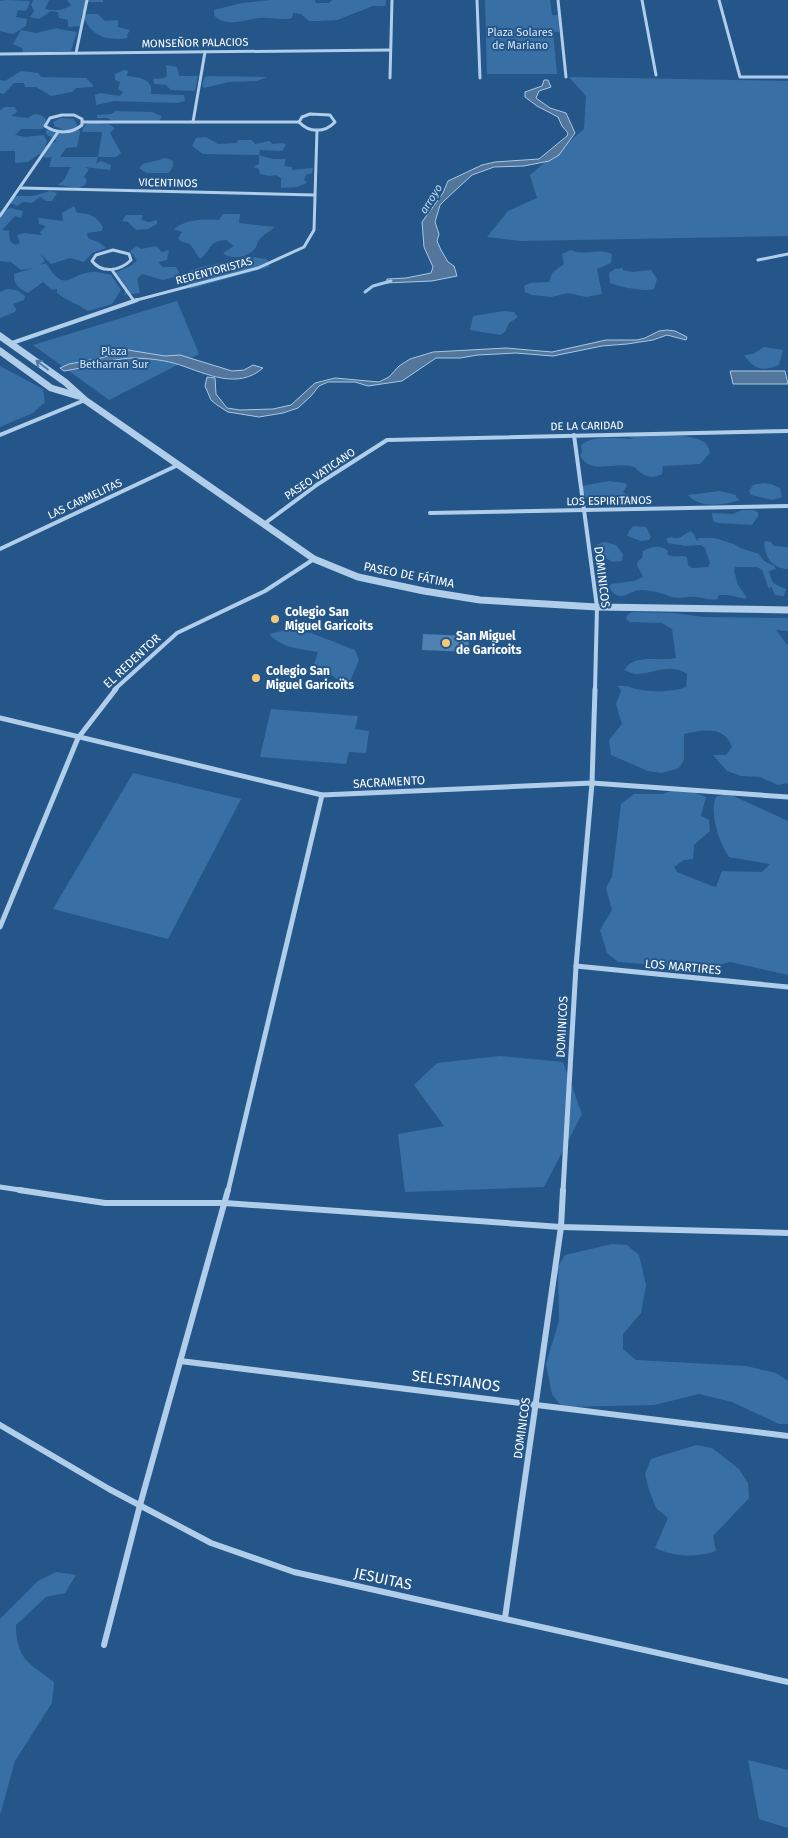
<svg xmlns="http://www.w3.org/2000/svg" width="788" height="1838" font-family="'Fira Sans',sans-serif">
  <rect width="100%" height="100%" fill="#245689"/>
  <g fill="#3870a6">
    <path d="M6 0 30 1 28 8 25 11 18 10 16 17 27 19 26 26 13 34 0 31V1Z"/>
    <path d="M33 0H49L45 9C55 11 63 11 71 5L67 0H103V2H88L81 16 82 26 68 27V20L59 18 58 12 51 11 39 19 30 17 34 11 31 5Z"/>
    <path d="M271 0H315L316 3H329L332 0H386L385 6H373L337 20 321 21H309L301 14 293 13 292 18C281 21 271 17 260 18 246 19 225 29 214 15V10L242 3Z"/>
    <path d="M485 0H550L552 15H558L559 32H553L557 74H487Z"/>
    <path d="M87 14H98L105 21 118 20V27L130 30 127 35 128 38C109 41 92 37 84 18Z"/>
    <path d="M57 28C62 31 71 30 77 32L71 51 23 53 22 48 13 44 21 30 36 33Z"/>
    <path d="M166 65 177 67 179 76H198L195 91 171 90 166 85 154 84 153 79 164 78 167 76Z"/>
    <path d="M124 70 128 71 127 76C139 77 154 79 151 94L184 95 185 101 177 103 115 101 96 105 95 95 100 93 120 96 123 92 118 89 120 82 115 80V74Z"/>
    <path d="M21 71 38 73 41 77 86 78 93 85V87L76 88 72 92 51 96 36 87H25L24 83H14L4 94 0 93V80L5 81Z"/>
    <path d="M208 76 267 77 257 81 229 82 204 88 202 85 204 78Z"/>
    <path d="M569 77 788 81V236L521 241 487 237 508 211 537 198 530 175 584 129 586 96Z"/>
    <path d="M5 107H15L17 112 11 116 28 118C35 112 40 114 46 119L43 129H21L15 135 26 137 44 135 47 142 45 146 57 141 46 134V130L63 129 55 127 53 122 61 118 74 119 80 132 77 147 66 148 60 157H98L102 132H82L83 128 88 122 109 124 115 128 110 133 121 153 116 157H98L96 164 101 161 111 165 110 170 84 167 89 169 84 177 87 180 85 185 78 188 58 185 64 180 70 168 73 167H49L52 157 46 158 39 154 28 162 15 163V151H0V110Z"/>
    <path d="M116 111 152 112 162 116 159 121H112L108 118H97V115L111 114Z"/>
    <path d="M206 137 218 144 237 143 238 140H252L255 144 269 141 273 144 283 143 286 145 282 151 260 150 259 155 273 159H286L284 166 292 167V170L313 168 312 173 306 175 304 180 307 183 297 187 281 188V178L276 175 270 176 260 174 259 169 253 167 259 164V155L203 154 192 146 196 138Z"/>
    <path d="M166 158 173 161V166L169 173H146L139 168 143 164Z"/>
    <path d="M50 191 57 193 52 201H46L40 197 32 203 23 202 17 206 10 203 15 196H33Z"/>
    <path d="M74 206 77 213C90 213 96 216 103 227L102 231 87 233 88 238 98 242 106 248 92 253 84 262 70 258 51 264 40 253 45 261 40 265 46 263C65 294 67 275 91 272 97 271 105 274 111 275L121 290 112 304 88 311C78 304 67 301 57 293V289L52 290 43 282 28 293C19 289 13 284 14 274L33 268 21 270 11 262 0 261V212L11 208 23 211 21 218 15 216 2 230 9 231 10 241 15 245 20 243 17 235 24 233 42 235 40 232 46 226 39 224 38 218 63 221 62 213Z"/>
    <path d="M223 214H240L239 223 275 227C270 231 263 235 259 240 257 242 257 245 256 247 250 257 231 261 223 253L234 246 226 240C208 241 212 250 200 259L190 244 180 241 178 238 182 232 174 229C187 219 203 219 219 220Z"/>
    <path d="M126 215H143L141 220 149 222 157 220V224L148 229 136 230 128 222 122 221Z"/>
    <path d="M137 246 141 249 156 246 162 252 169 250 167 260 158 262 163 267H176L179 272 178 276 163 280 142 274 137 279 140 293 124 295C127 284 122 280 115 273L132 265 137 260 130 251Z"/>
    <path d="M571 250C585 256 598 248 612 254L611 263 597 269 602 294 586 297 568 293 551 297 532 295 525 292 524 286 530 283 549 282 552 273 564 264 562 254Z"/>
    <path d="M246 256 266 259 270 263 269 267 190 289 182 275C202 263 226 265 246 256Z"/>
    <path d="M623 268V270L632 272 651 270 657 279 654 289C644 292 621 287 610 283L609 273 615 269Z"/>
    <path d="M7 289 17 290 25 296 24 300 13 304 16 309 15 312 0 318V292Z"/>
    <path d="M177 301 199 354 109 400 33 345Z"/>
    <path d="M504 311 514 312 518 317 509 323 505 332 500 335 470 330 473 316Z"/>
    <path d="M764 347 783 350 779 365C762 372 754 369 744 355L753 354Z"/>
    <path d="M0 366 43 389 45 402 33 413 0 427Z"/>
    <path d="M637 435C654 435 690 433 704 442 708 445 709 449 710 453L700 464 663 466 662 474C651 480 645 476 636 469L637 468C616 459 590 477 580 455L582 452 581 445C596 434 616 439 633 439L630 437Z"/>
    <path d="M609 481 625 483 627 486 623 492 627 495 629 500C617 510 598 500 585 497L582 486Z"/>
    <path d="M763 483 771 484 780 488 782 497 772 500 751 495 749 491 753 485Z"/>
    <path d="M720 491 736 495V497L740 500C724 505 700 509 688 495Z"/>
    <path d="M742 510H753L758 512V516L752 525 718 523 713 521 712 513 733 514Z"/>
    <path d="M633 526 646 527 651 537 649 540 641 541 627 536 629 531Z"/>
    <path d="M691 531 695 536 697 541 699 538H714L734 544 740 548 759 554 764 561 774 566 776 569 769 571C773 586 773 583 786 589L784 596 775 595 771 586 769 589 762 570 757 567H735L734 571 738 585 746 596V599L728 595H718V599C710 601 703 597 696 597 688 596 680 599 672 597 660 593 656 591 642 590 629 589 620 606 609 587L611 584 634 581 643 577 637 565 638 561 642 558 643 551C652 547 660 544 668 551L667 554C675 559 680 554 687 557L688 565 692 568 708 567 710 563 705 548 701 545 685 546 668 543 666 539 671 537C680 541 683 534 691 531Z"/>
    <path d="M765 541 771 542 774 546 788 547V569C772 568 766 558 764 544Z"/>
    <path d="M604 542 616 545 623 554 622 561 613 562 598 554 597 548 599 546 596 545Z"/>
    <path d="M632 612 674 613 704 617 788 618V631L776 630 788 646V783L778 785 760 777 741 776 727 771 713 755H726L732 747C724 725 703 730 684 734V760L679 768 662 773 648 771 611 755 609 740 622 724 616 704 621 691 618 686C628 685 632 689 642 690 655 692 673 692 686 687L687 674C672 662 651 674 636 674 632 674 628 671 624 670 635 653 658 662 676 658L672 629 662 623 630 622 626 619 627 615Z"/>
    <path d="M290 629 296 632 311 633 355 650 359 660 349 684C335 681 327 669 314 664L318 652C301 649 281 648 269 634Z"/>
    <path d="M271 709 358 716 355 729 369 731 366 753 349 752 346 764 260 757Z"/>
    <path d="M133 773 241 799 168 939 53 909Z"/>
    <path d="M679 787 706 797 701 816 709 820 710 831 694 845 693 859 684 860 674 867 677 872 712 886 716 887 722 871 762 872 770 864 729 857C719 842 709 813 716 797L727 793 788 821V975L730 962 704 969 618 962 607 953 600 930 612 910 606 888 612 877 621 804 634 794H663Z"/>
    <path d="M500 1056 563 1062 582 1114 544 1187 405 1192 398 1134 444 1126 414 1085 437 1063Z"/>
    <path d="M612 1244 627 1245 639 1255 646 1285 641 1313 623 1334V1349L636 1360 746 1366 776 1373 788 1381V1424H779L732 1402 699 1394 654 1405 562 1407 552 1394 546 1364 559 1321 558 1267 565 1255Z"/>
    <path d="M696 1445 712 1448 739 1469 748 1483 749 1498 713 1536 716 1551C695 1558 676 1557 655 1548L668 1518 656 1508 649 1490 645 1474 651 1459Z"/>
    <path d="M56 1572 76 1575 65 1593 46 1597 16 1625C16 1659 29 1663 54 1682L52 1703 15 1761 0 1815V1619L38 1581Z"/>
    <path d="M748 1760 788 1770V1828L759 1819Z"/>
  </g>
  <g fill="#54769b" stroke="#a5c9ea">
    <path d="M544 80H548L551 87 539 91 536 98 550 108 566 113 575 133 559 155 549 161 524 166 494 167 472 175 446 199 440 205 435 222 439 234 437 241 441 250 448 262 454 266 457 276 432 281 386 283 387 279 406 278 431 273 433 267 424 247 422 222 443 193 448 181 482 165 495 162 539 159 567 136 568 133 562 126 558 117 537 106 525 97V92L542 86Z"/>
    <path d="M667 330 675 331 687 337 686 340 667 335 653 340 627 344 602 346 553 356 516 353 478 355 460 358H436L402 381 368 386 355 382H328L319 386 311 396 298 408 283 413 259 417 228 412 217 405 211 400 205 386 207 377 215 378 216 394 227 408 240 410 273 409 291 405 315 383 335 378 379 382 389 377 399 366 410 359 433 352 506 348 552 352 606 340H637L645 338 659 331Z"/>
    <path d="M128 350 165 356 180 355 232 371 244 370 253 365 263 368C238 390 207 374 180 365 166 360 146 358 131 358 111 359 85 368 64 371L60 368 69 364 101 358Z"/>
    <path d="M730 371H785L788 384H733Z"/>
  </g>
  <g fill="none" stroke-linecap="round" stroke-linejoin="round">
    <path stroke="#a5c9ea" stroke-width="3" d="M365 292 373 286 391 281"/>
  </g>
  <path fill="#5081b2" d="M423 634 469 636 468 652 422 650Z"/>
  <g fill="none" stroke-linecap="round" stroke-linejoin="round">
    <g stroke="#b0cdea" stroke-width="3">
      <path d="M477 0 480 78"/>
      <path d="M558 0 566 77"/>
      <path d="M642 0 656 75"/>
      <path d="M719 0 740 77H788"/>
      <path d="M76 53 87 0"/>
      <path d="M0 54 390 50"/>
      <path d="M390 78 392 0"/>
      <path d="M310 114 330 115 335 122C325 133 309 133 299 122L302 117Z"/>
      <path d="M62 115H74L82 119V125C71 134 57 134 45 126L50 118Z"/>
      <path d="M83 122H299"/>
      <path d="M193 122 205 52"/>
      <path d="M21 188 314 195"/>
      <path d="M0 216 58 132"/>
      <path d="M113 250 129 254 131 260C120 271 102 274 92 261L96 255Z"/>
      <path d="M758 260 788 254"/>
      <path d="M112 270 134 301"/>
      <path d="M133 301 258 268 304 247 314 230 317 130"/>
    </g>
    <g stroke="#b0cdea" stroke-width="4">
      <path d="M12 343 137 300"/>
      <path d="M0 435 85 400"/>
      <path d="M574 435 597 607 595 690"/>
      <path d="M430 513 788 506"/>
      <path d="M264 524 318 484 387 440 788 431"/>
      <path d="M0 549 178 465"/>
      <path d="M114 690 177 633 265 591 314 559"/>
    </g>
    <g stroke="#b0cdea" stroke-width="5">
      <path d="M0 718 322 795 592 783 788 797"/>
      <path d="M0 927 78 738 116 689"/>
      <path d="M576 966 788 987"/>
      <path d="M0 1187 27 1191"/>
      <path d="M228 1191 322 795"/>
      <path d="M563 1191 576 966 592 783 595 689"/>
    </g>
    <g stroke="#b0cdea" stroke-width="6">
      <path d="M19 1190 105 1203H225L561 1227 788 1233"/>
      <path d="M180 1361 788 1436"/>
      <path d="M0 1425 109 1489 211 1543 294 1572 788 1682"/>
      <path d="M505 1618 561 1227 563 1190"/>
      <path d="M104 1645 140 1505 228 1190"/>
    </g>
    <g stroke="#b0cdea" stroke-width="7">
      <path d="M0 336 65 382 85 400 314 559 358 577 424 591 480 600 597 607 788 610"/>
      <path d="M0 351 51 388 78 396"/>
    </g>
  </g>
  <defs><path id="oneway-shaft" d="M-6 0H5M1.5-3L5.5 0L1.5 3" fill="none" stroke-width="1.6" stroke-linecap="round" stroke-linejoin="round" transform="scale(1.25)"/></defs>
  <use stroke="#4e7aa6" href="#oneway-shaft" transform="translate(42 365) rotate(-143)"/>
  <g fill="#f4c874" stroke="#245689" stroke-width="2">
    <circle cx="275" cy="619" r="5"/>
    <circle cx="446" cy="643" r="5"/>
    <circle cx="256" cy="678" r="5"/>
  </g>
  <g text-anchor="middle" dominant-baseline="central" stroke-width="4" stroke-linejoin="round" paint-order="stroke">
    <g font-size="11" fill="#d5e6f7" stroke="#245689">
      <text x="520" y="32">Plaza Solares<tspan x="520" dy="13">de Mariano</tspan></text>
      <text x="114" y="351">Plaza<tspan x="114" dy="13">Betharran Sur</tspan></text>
    </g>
    <g font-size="11" fill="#fff" stroke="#245689">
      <text transform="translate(195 43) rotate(-1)">MONSEÑOR PALACIOS</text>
      <text transform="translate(168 183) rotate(1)">VICENTINOS</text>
      <text transform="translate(214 271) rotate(-15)">REDENTORISTAS</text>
      <text transform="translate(587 426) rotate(-1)">DE LA CARIDAD</text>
      <text transform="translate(320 474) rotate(-34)">PASEO VATICANO</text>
      <text transform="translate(85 499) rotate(-25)">LAS CARMELITAS</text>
      <text transform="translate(609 501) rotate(-1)">LOS ESPIRITANOS</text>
    </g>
    <g font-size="11" font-style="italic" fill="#bcd7f1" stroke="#245689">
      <text transform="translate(431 199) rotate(-58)">arroyo</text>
    </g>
    <g font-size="12" fill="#fff" stroke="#245689">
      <text transform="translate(409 575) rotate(11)">PASEO DE FÁTIMA</text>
      <text transform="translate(602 577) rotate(83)">DOMINICOS</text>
      <text transform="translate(132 661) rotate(-43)">EL REDENTOR</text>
      <text transform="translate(389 782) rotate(-3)">SACRAMENTO</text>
      <text transform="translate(683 967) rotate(5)">LOS MARTIRES</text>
      <text transform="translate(562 1027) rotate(-87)">DOMINICOS</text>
      <text transform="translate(522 1428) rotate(-82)">DOMINICOS</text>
    </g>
    <g font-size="12" font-weight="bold" fill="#fff" stroke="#245689" text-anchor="start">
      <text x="285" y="612">Colegio San<tspan x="285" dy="14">Miguel Garicoits</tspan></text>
      <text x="456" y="636">San Miguel<tspan x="456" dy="14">de Garicoits</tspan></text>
      <text x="266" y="671">Colegio San<tspan x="266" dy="14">Miguel Garicoïts</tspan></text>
    </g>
    <g font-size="15" fill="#fff" stroke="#245689">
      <text transform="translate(456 1381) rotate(7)">SELESTIANOS</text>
      <text transform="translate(383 1579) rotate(12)">JESUITAS</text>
    </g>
  </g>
</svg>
